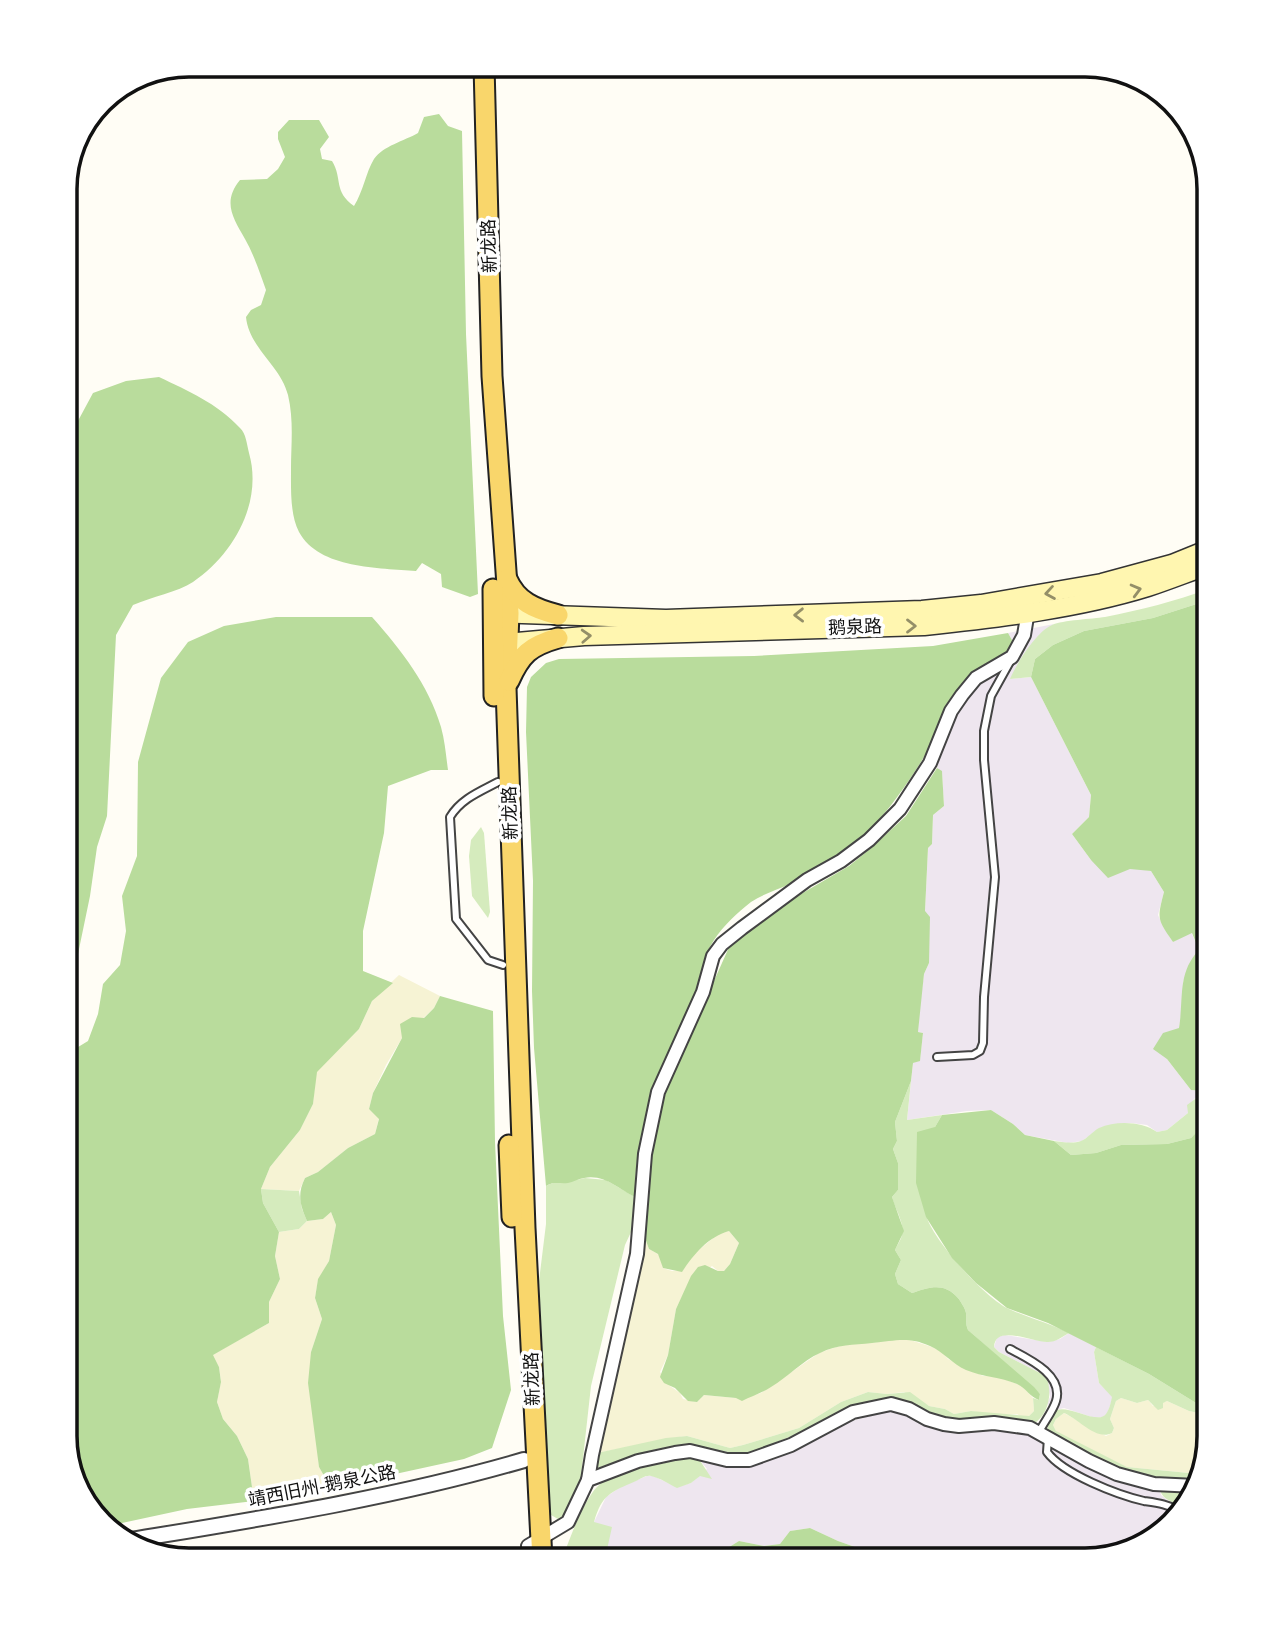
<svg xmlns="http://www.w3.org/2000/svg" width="1274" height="1625" font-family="'Times New Roman','Noto Sans SC',serif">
  <rect width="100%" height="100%" fill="#fffdf5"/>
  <g fill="#eee6ef">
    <path d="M1054 624 1044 631 1010 679 1031 677 1091 795 1089 817 1072 834 1091 860 1151 871 1164 892 1158 915 1164 928 1173 942 1191 932 1199 950 1183 982V1006L1179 1028 1167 1059 1191 1090 1206 1091 1194 1099 1188 1113 1167 1130 1157 1132 1147 1125 1131 1123 1100 1128 1082 1141 1068 1143 1025 1135 1013 1124 991 1110 967 1111 907 1120 913 1063 920 1060 923 1033 918 1032 919 1012 924 974 929 963 925 912 928 848 932 844 933 815 944 806 942 772 937 768 941 753 955 715 966 694 986 678 996 675 1003 668 1012 640 1008 633Z"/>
    <path d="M1069 1333 1096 1347 1094 1352 1099 1383 1113 1397 1107 1414 1103 1417 1095 1418 1064 1408 1056 1410 1047 1404 1050 1397 1046 1376 999 1352 994 1347 997 1337 1005 1335 1048 1342 1060 1339Z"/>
    <path d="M891 1411 910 1417 927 1426 953 1431 980 1427 1030 1434 1160 1490 1161 1495 1170 1502 1185 1506 1154 1540 1085 1560 1038 1547 933 1550 895 1555 869 1552 838 1541 810 1528 790 1531 780 1544 764 1546 739 1541 713 1557 711 1560H622V1558L605 1554 594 1522 606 1497 622 1486 647 1476H653L677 1487 691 1483 707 1469 699 1459 736 1466 754 1465 794 1451 843 1424 881 1412Z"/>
  </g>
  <g fill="#f6f3d4">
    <path d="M399 975 440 996 434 1008 402 1038 386 1065 373 1093 369 1109 379 1118 375 1134 348 1148 318 1172 305 1178 299 1191 261 1189 270 1167 300 1130 313 1104 316 1072 359 1029 372 1001Z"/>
    <path d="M331 1212 336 1225 329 1261 318 1280 315 1298 322 1319 311 1352 319 1467 331 1488 284 1498 254 1501 248 1459 237 1436 223 1419 217 1402 221 1381 219 1367 212 1355 269 1323V1302L280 1279 275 1256 279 1232 299 1229 307 1221 323 1219Z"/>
    <path d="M729 1231 739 1243 730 1264 724 1271H718L712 1266 687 1286 676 1309 668 1355 660 1372 670 1386 680 1393 683 1399 697 1402 704 1395 736 1398 751 1396 761 1393 819 1353 830 1349 850 1343H871L904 1338 932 1347 942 1352 948 1359 983 1376H997L1022 1386 1033 1398 1034 1411 1029 1416 1022 1417 1017 1414 991 1415 971 1411 954 1414 945 1409 929 1406 904 1392 887 1394 868 1392 841 1402 799 1428 743 1445 730 1448 687 1436 679 1437 597 1453 645 1238 649 1249 658 1254 662 1260 663 1268 672 1271H682L695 1253 718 1234Z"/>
    <path d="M1121 1398 1137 1403 1148 1400 1153 1406 1167 1401 1189 1411 1209 1415V1436L1199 1474 1127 1467 1065 1437 1056 1431 1053 1425 1056 1419 1064 1413 1106 1436 1112 1433 1114 1428 1110 1419 1116 1401Z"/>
  </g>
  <g fill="#d5ebbd">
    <path d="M1209 589V600L1153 618 1084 631 1053 645 1035 659 1031 677 1010 679C1017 663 1036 632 1052 625 1063 620 1092 619 1105 617 1141 610 1175 601 1209 589Z"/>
    <path d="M481 827 484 833 490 912 488 918 472 896 469 856 471 840Z"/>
    <path d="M911 1081 907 1120 942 1115 935 1127C933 1142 923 1209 927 1218 935 1242 986 1299 1009 1309 1028 1318 1049 1323 1069 1333 1062 1337 1056 1342 1048 1342 1034 1343 995 1323 994 1347L999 1352 1046 1376C1053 1392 1049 1415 1033 1424L974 1418 948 1420 931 1414 906 1401 882 1399 852 1405 804 1431 745 1455 684 1444 657 1449 594 1469 597 1453 666 1438 687 1436 730 1448 743 1445 799 1428 841 1402 868 1392 887 1394 910 1392 929 1406 945 1409 954 1414 971 1411 1029 1416 1034 1411 1033 1398 1039 1400 1040 1394 968 1330C965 1323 967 1320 966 1313 965 1308 961 1302 958 1298 944 1282 930 1287 912 1293L898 1284 895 1274 901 1260 895 1250C897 1245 901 1240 902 1235 905 1224 895 1209 892 1197L898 1190V1163L893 1149 897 1141 895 1122Z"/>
    <path d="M1206 1091 1209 1095V1119L1191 1138 1167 1144 1121 1145 1096 1153 1071 1155 1054 1141C1062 1142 1073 1144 1081 1141 1088 1138 1093 1131 1099 1128 1117 1120 1143 1122 1157 1132L1167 1130 1188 1113 1187 1105Z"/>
    <path d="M585 1178 606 1180 635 1197 631 1232 625 1245 591 1386 581 1476 575 1497 566 1514 558 1519 551 1515 548 1509 547 1493 546 1425 539 1281 546 1224V1186C557 1180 571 1182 585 1178Z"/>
    <path d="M261 1189 299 1191 302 1209 307 1221 299 1229 279 1232 263 1203Z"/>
    <path d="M1096 1347 1149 1374 1209 1411V1415L1189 1411 1167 1401 1163 1403V1408L1158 1410 1148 1400 1137 1403 1121 1398 1116 1401 1110 1419 1114 1428 1112 1433C1096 1441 1079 1419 1064 1413L1056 1419 1053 1425 1056 1431 1127 1467 1199 1474 1197 1482 1149 1477 1104 1464 1048 1430 1047 1426 1056 1410C1070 1405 1098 1425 1106 1414 1109 1410 1111 1402 1112 1397L1099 1383 1094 1352Z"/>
    <path d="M689 1458 699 1459 712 1479 700 1476 691 1483 677 1488C669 1484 660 1478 651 1476 645 1475 641 1479 636 1481 611 1492 602 1494 594 1522L612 1527 606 1554 622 1558V1560H562C568 1542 584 1500 597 1487 616 1468 663 1460 689 1458Z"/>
    <path d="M1160 1490 1195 1491 1193 1498 1185 1506C1175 1503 1163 1501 1160 1490Z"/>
  </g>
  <g fill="#b9dc9c">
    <path d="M439 114 448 126 462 131 466 334 478 594 470 597 442 587 441 574 422 563 416 571C380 568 319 569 299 532 290 515 291 489 291 469 291 444 294 421 288 395 281 366 249 348 246 317L251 310 261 305 266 290C260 273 254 255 245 239 233 218 222 202 240 180L267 179 278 169 285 157 278 139V132L289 120H319L329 137 320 149 322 159 332 161C343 179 333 191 354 206 363 192 366 172 374 159 383 146 404 141 418 133L424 117Z"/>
    <path d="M159 377C188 391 217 403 240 428 246 433 247 445 249 453 263 502 234 554 193 582 178 592 151 597 133 605L116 635 107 816 97 847 90 896 73 978 65 995V445L93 393 126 381Z"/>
    <path d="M1209 600V1095L1206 1091 1191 1090 1167 1059 1153 1049 1163 1033 1179 1028C1184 998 1177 973 1199 950L1192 933 1173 942C1157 919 1157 919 1164 892L1151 871 1130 869 1108 878 1091 860 1072 834 1089 817 1091 795 1031 677 1035 659 1053 645 1084 631 1153 618Z"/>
    <path d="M276 617H372C402 651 428 684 441 727 445 741 446 756 448 770H431L388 786 384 833 363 931V971L393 983 372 1001 359 1029 317 1072 313 1104 300 1130 270 1167 261 1189 263 1203 279 1232 275 1256 280 1279 269 1302V1323L213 1355 219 1367 221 1382 217 1402 223 1419 237 1436 248 1459 254 1501 187 1509 108 1526 85 1505 65 1436V1055L88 1041 98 1014 103 984 120 965 126 931 122 896 137 856 138 762 161 678 188 642 224 626Z"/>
    <path d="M1008 633 1012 640V650L983 665 970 676C940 730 912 785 869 831 848 853 818 872 790 884 777 890 763 894 751 902 738 912 723 926 714 940 703 956 702 977 694 995 665 1059 634 1124 635 1197 618 1189 605 1174 584 1178 578 1179 573 1182 568 1183 559 1184 554 1181 546 1186L534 1048 532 991 533 881 526 732 527 687 531 677 546 663 559 659 754 656 933 646Z"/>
    <path d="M937 768 942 771 944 806 933 815 932 844 928 848 925 911 930 917 929 963 924 974 918 1032 923 1033 920 1061 913 1063 911 1081 895 1122 897 1141 893 1149 898 1163V1190L892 1197 904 1231 895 1250 901 1260 895 1274 898 1284 912 1293C930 1287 944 1282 958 1298 961 1302 965 1308 966 1313 967 1320 965 1323 968 1330L1034 1387 1040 1394 1039 1400C1030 1397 1026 1388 1017 1384 1000 1377 983 1377 966 1370 952 1364 944 1352 930 1346 908 1336 895 1341 872 1343 853 1345 838 1344 820 1353 802 1361 788 1377 771 1387 762 1393 752 1396 742 1401L736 1398 704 1395 697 1402 688 1401 675 1388 664 1383 660 1377 668 1355 676 1309 691 1276 698 1267 705 1265 718 1271H724L730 1264 739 1243 729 1231C708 1237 694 1254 682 1272L663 1268 658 1254 649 1249 645 1238 651 1152 661 1100 730 945 789 901 849 866 870 849 906 816Z"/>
    <path d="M440 996 493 1011 495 1142 503 1316 511 1390 492 1448 464 1459 331 1488 319 1467 308 1383 311 1352 322 1319 315 1298 318 1279 329 1261 336 1225 331 1212 323 1219 307 1221C300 1205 297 1194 305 1178L318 1172 348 1148 375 1134 379 1119 369 1109 373 1093 402 1038 400 1024 412 1017 424 1018 434 1008Z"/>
    <path d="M991 1110 1013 1124 1025 1135 1054 1141 1071 1155 1096 1153 1121 1145 1167 1144 1191 1138 1209 1119V1411L1149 1374 1048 1323 1007 1308 976 1283 952 1258 926 1217 916 1183 917 1132 935 1127 942 1115Z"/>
    <path d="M810 1528 838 1541 869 1552 895 1555 933 1550 1038 1547 1085 1560H711L713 1557 739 1541 764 1546 780 1544 790 1531Z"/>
  </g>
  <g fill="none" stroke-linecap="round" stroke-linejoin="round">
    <g stroke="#444" stroke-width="10">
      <g id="service">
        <path d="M498 782C479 792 461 799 450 817L456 919 488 960 503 965"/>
        <path d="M937 1057 973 1055 980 1051 983 1043 984 997 995 877 984 760V731L991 696 1011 660"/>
        <path d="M1010 1349C1029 1359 1064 1375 1056 1401 1053 1411 1044 1422 1039 1432"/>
        <path d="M1048 1438 1047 1452C1063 1474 1118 1495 1144 1501 1158 1503 1167 1504 1180 1511"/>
      </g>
    </g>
    <g stroke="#444" stroke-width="16">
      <g id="minor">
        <path d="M588 1480 592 1455 637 1254 645 1154 658 1092 703 992 713 956 722 944 742 928 807 880 841 861 869 840 900 809 930 763 951 711 962 695 976 678 1012 657 1024 635 1028 611"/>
        <path d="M528 1546 568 1522 588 1480 638 1461 675 1453 690 1451 727 1460H749L791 1445 853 1412 891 1404 909 1409 927 1419 944 1424 959 1426 994 1423 1030 1428 1089 1461 1117 1474 1154 1484 1196 1486"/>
      </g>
    </g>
    <g stroke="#444" stroke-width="18">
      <path id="tertiary" d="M125 1541C258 1519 394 1498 524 1460"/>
    </g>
    <g stroke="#333" stroke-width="21">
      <g id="secondary">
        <path d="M496 613 666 619 922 610 981 604 1102 583 1172 564 1209 549"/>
        <path d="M494 644 584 636 924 626C998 618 1077 609 1148 587 1169 580 1189 572 1209 565"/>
      </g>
    </g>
    <g stroke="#222" stroke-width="23">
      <g id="primary">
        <path d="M484 65 492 376 509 613 506 688 525 1228 542 1560"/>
        <path d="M507 579C517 602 535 609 558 615"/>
        <path d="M493 589 494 696"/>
        <path d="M509 681C521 654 530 646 558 638"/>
        <path d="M509 1145 512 1217"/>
      </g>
    </g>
    <use href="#service" stroke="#fff" stroke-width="6"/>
    <use href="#minor" stroke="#fff" stroke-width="12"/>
    <use href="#tertiary" stroke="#fff" stroke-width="14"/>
    <use href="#secondary" stroke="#fff6b0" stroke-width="18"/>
    <use href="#primary" stroke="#f9d66b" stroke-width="19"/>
  </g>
  <defs><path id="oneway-chevron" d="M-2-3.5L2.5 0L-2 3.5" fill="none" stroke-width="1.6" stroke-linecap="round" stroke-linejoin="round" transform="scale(1.75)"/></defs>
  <g stroke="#948f68">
    <use href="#oneway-chevron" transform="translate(1136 590) rotate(-15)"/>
    <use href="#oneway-chevron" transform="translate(1050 593) rotate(171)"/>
    <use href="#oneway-chevron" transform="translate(799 615) rotate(179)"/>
    <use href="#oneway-chevron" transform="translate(911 626)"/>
    <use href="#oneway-chevron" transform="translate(586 636) rotate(-3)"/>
  </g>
  <g text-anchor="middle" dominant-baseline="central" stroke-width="7" stroke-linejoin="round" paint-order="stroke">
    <g font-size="18" fill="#111" stroke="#fff">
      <text transform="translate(489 246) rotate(-92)">新龙路</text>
      <text transform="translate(855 627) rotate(-2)">鹅泉路</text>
      <text transform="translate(510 813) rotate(-92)">新龙路</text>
      <text transform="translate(532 1379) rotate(-92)">新龙路</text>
      <text transform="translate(322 1486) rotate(-11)">靖西旧州-鹅泉公路</text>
    </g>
  </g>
  <path d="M0 0H1274V1625H0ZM189 77H1085A112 112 0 0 1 1197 189V1436A112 112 0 0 1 1085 1548H189A112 112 0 0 1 77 1436V189A112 112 0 0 1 189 77Z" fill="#fff" fill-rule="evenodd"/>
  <path fill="none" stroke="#111" stroke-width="3.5" d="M189 77H1085A112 112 0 0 1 1197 189V1436A112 112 0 0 1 1085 1548H189A112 112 0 0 1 77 1436V189A112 112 0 0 1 189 77Z"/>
</svg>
